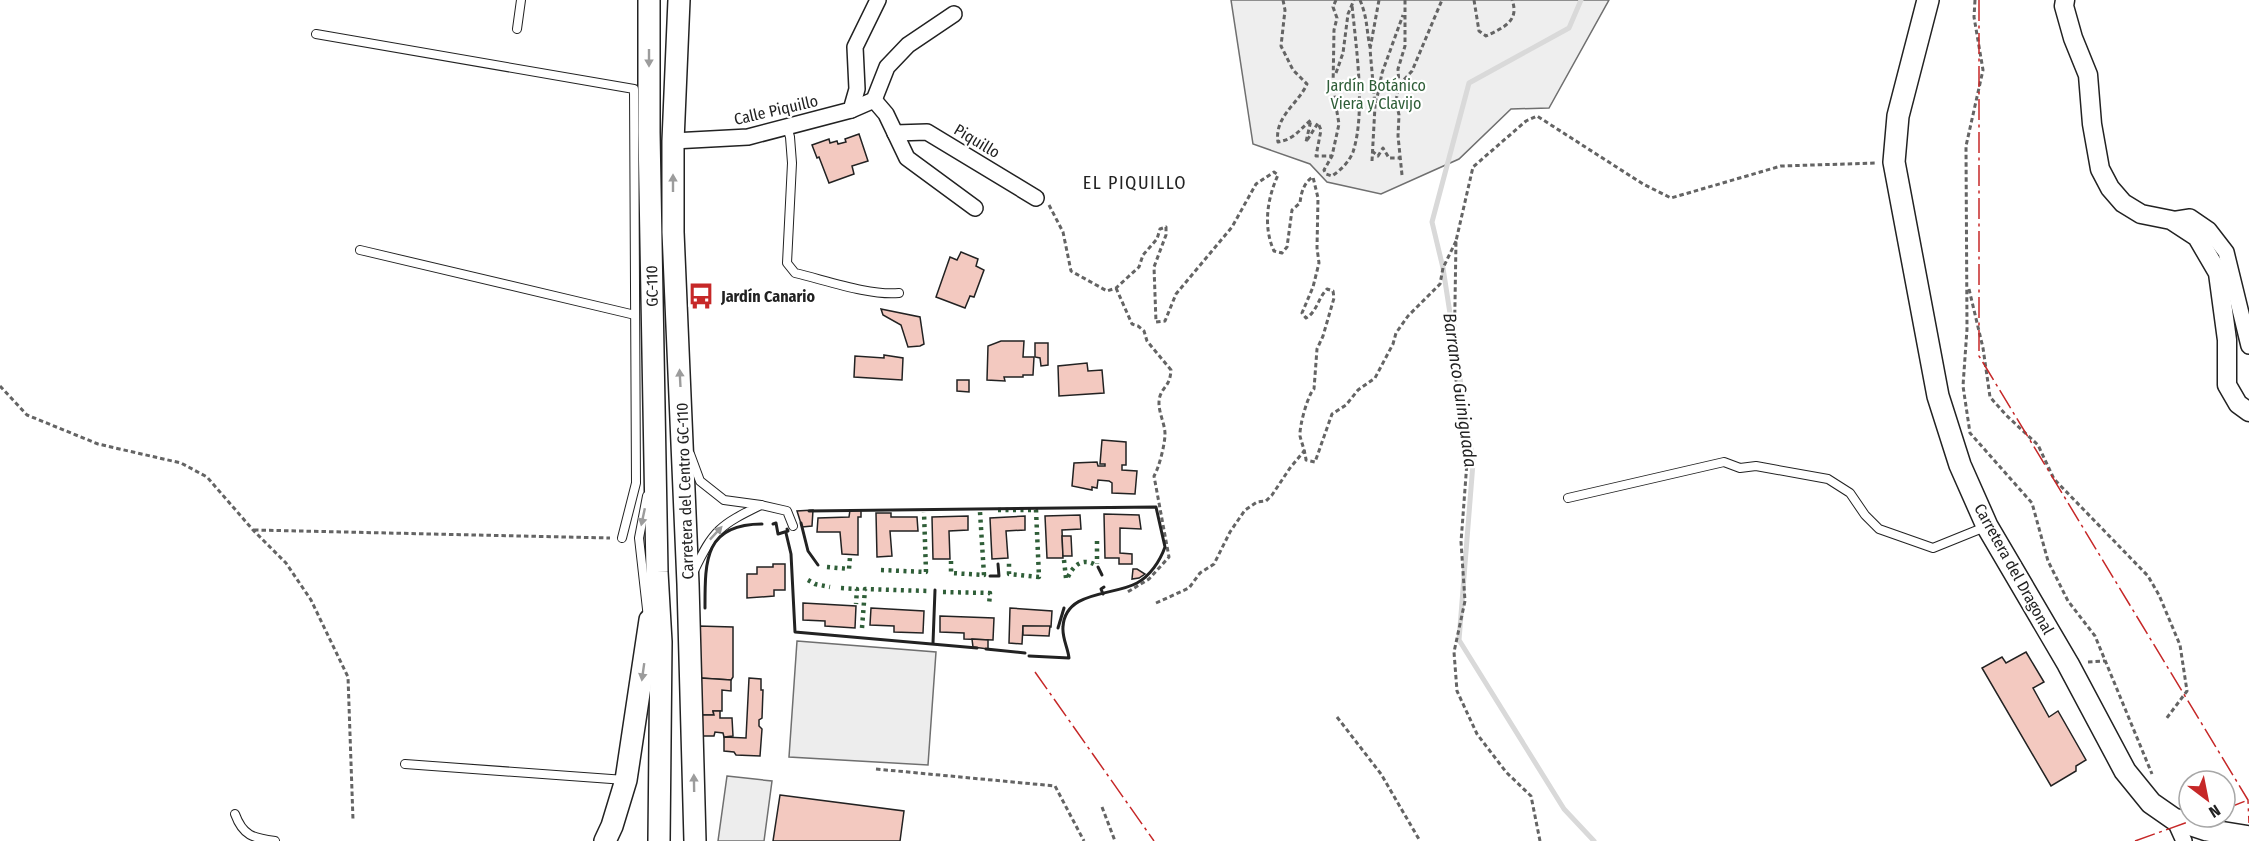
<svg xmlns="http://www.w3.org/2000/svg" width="2249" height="841" font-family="'Fira Sans Condensed',sans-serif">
  <rect width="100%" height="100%" fill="#fff"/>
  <path fill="#eee" stroke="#6f6f6f" stroke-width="1.5" d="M1231 0H1609L1549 108 1511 109 1459 159 1381 194 1327 182 1310 164 1253 144Z"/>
  <g fill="#ededed" stroke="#6f6f6f" stroke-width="1.5">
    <path d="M797 641 936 652 928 765 789 757Z"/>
    <path d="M727 776 772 781 764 841H718Z"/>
  </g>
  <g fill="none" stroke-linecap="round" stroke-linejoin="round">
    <path stroke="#d9d9d9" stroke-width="5" d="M1581 0 1569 28 1469 83 1432 222 1443 268 1473 463 1459 640 1564 809 1594 841"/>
  </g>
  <g fill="#f3c9c0" stroke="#222" stroke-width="1.5">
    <path d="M859 134 868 161 852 166 854 174 829 183 819 157 817 158 812 145 829 139 830 143 837 141 838 144 846 142 845 139Z"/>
    <path d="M961 252 978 259 976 266 984 270 974 297 970 296 965 308 936 297 950 257 957 260Z"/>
    <path d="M881 309 920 317 924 344 920 346 908 347 901 325 883 315Z"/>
    <path d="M1001 341H1024L1023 357H1034L1033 375H1023V377H1004L1005 381 987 380 988 346Z"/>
    <path d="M1035 343H1048V365L1041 366 1040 358 1035 357Z"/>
    <path d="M884 355 903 358 902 380 854 377 855 356 884 358Z"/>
    <path d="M1087 363 1088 371 1102 370 1104 393 1059 396 1058 366Z"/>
    <path d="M957 380H969V392L957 391Z"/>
    <path d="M1102 440 1126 442V465H1122V470L1137 471 1135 494 1112 493V483L1109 481 1098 480 1097 488 1092 487V490L1072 486 1074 463 1097 462 1098 466H1105V464H1100Z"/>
    <path d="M813 510 812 526 802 527 797 511Z"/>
    <path d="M850 510H861V517H858V555L842 554 840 532H817L818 518 849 517Z"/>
    <path d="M876 513H891V517H917L918 531H890L892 556 877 557Z"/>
    <path d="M1104 514 1139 515 1141 529 1120 528V553L1132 554V564H1119V558H1105Z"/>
    <path d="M1080 515 1081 529 1062 530 1063 558H1047L1045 516Z"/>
    <path d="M968 516V530L949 531 950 559H933L932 517Z"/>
    <path d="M1025 516V530L1006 531 1008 558 992 559 990 518Z"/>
    <path d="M1062 536H1071L1072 556H1063Z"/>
    <path d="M773 564H785V590H774V596L747 598V574H757V567H773Z"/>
    <path d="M1133 569H1137L1145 574 1139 578 1132 579Z"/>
    <path d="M803 603 856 606 855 628 825 626V621L803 620Z"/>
    <path d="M871 608 924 611 923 633 894 632V626L870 625Z"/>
    <path d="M1010 608 1052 611 1051 627 1023 626 1022 644 1009 643Z"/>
    <path d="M940 616 994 618 993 640 964 639V633L940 632Z"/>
    <path d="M698 626 733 627V677L731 680 699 678Z"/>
    <path d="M1023 626H1050L1049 636 1023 635Z"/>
    <path d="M972 639 988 640V649L973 647Z"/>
    <path d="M2026 652 2044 682 2033 688 2049 717 2058 711 2086 760 2076 766V771L2051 786 1982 668 2002 657 2006 663Z"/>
    <path d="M701 678 731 680V691L722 690V711H713L714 715H700Z"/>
    <path d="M749 678 761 679V690H763L762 718 759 720V726L762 729 760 756 736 755 734 752 724 751V737L746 738Z"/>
    <path d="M713 711H720V718H732L733 736 724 737 723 733 715 732 714 736H700V715H714Z"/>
    <path d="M780 795 904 811 900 841H773Z"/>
  </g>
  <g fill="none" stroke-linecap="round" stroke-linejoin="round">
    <g stroke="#222" stroke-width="10">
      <g id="service">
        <path d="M517 29 521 0"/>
        <path d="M316 34 634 89 636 483 622 538"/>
        <path d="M787 127 790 137 792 163 787 263 795 273C825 280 870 296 899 293"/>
        <path d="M360 250 635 315"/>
        <path d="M690 454 700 481 724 500 761 505C720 525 713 530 694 571"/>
        <path d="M647 496 639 538 648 618"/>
        <path d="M1568 498 1724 462 1740 468 1756 466 1828 479 1850 493 1865 515 1879 529 1933 548 1985 527"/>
        <path d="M761 505 787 511 793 526"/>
        <path d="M405 764 625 780"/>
        <path d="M235 814C243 836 253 838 275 841"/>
      </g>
    </g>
    <g stroke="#222" stroke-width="18">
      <g id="minor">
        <path d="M874 100 886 114 907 158 975 208"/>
        <path d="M851 110 874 100 887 67 908 45 954 14"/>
        <path d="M895 133 927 132 1036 198"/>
        <path d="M673 141 748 137 851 110 857 89 855 47 878 0"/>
        <path d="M2171 220 2190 217 2209 230 2226 252 2249 346"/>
        <path d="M2174 819 2184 841"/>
      </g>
    </g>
    <g stroke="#222" stroke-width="21">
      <path id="tertiary" d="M2065 0 2064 6 2073 38 2088 75 2092 124 2100 169 2110 188 2123 203 2141 214 2171 220 2197 237 2218 273 2227 340V385L2238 404 2249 412"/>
    </g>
    <g stroke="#222" stroke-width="24">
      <g id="secondary">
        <path d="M649 0V132L657 572 661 642 659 841"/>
        <path d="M679 0 673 141V232L688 584 695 841"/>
        <path d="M1928 0 1898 116 1894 162 1938 396 1960 465 1987 526 2068 664 2125 771 2151 803 2174 819 2207 830 2249 837"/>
        <path d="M605 841 612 826 626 780 650 620"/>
      </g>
    </g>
    <g stroke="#646464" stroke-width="3" stroke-dasharray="4.5 3" stroke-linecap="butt">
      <path d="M1283 0 1285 10 1281 46 1293 70 1307 84C1298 104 1274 117 1278 142 1295 139 1299 130 1311 120L1306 142 1318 123 1321 130 1316 156H1332"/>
      <path d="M1336 0 1333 7 1337 18 1334 30 1333 88 1339 124 1332 156 1324 170 1326 174 1332 176C1341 170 1349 162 1353 152 1366 112 1356 47 1352 5"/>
      <path d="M1360 0C1368 20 1366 28 1370 47"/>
      <path d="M1474 0 1479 31 1486 36C1503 28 1520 21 1512 0"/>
      <path d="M1975 0 1974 17 1983 70 1966 146 1967 329 1963 386 1970 433 2032 503 2048 561 2068 601 2095 636 2152 774"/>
      <path d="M1336 73 1343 53 1348 14 1354 0"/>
      <path d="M1399 85 1412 71 1442 0"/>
      <path d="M1376 103 1382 73 1403 15"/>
      <path d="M1372 151 1378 156 1383 148 1389 158H1400"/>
      <path d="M1372 161 1375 106 1370 49 1379 0"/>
      <path d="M1402 175 1398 136 1399 115 1396 101 1399 85 1398 69 1405 46V0"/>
      <path d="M1049 205 1063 232 1071 271 1107 291 1116 288 1139 267 1143 255 1157 239 1160 229 1166 227V235L1154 267 1156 322 1165 321 1176 294 1232 227 1256 184 1274 172 1278 175C1267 199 1263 227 1274 251L1282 253 1287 247 1292 210 1300 203C1301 193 1304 182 1313 177L1318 198 1317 248 1319 263 1313 287 1302 313 1306 318C1317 312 1318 298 1327 289L1333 291 1334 298 1323 336 1317 349 1314 389C1308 394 1299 427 1300 436 1302 444 1305 451 1306 460L1315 462 1332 414 1346 405 1358 390 1375 378 1393 344 1396 333 1408 316 1440 284 1443 268 1456 241"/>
      <path d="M1116 288 1132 324 1138 326 1144 331 1147 341 1171 370C1170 386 1164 385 1160 396 1156 409 1165 422 1165 434 1165 444 1159 468 1154 476L1169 557 1149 579 1126 593"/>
      <path d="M1969 289 1983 348 1990 397 2006 415 2038 445 2054 479 2148 576 2159 595 2180 645 2187 691 2166 719"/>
      <path d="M0 386 27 415 98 444 181 463 207 477 253 530 286 563 311 600 348 677 353 820"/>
      <path d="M254 530 610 538"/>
      <path d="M1156 603 1189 588 1200 573 1214 564 1230 532 1245 510 1257 502 1266 501 1272 495 1290 468 1305 450"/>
      <path d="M2088 662 2105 661"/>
      <path d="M1337 717 1381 774 1420 841"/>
      <path d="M876 769 1055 786 1084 841"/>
      <path d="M1102 807 1115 841"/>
      <path d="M1540 841 1531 796 1506 772 1477 734 1457 691 1454 652 1465 601 1461 542 1467 462 1454 365 1456 241 1473 167 1526 121 1537 116 1643 184 1671 198 1781 166 1877 163"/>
    </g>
    <use href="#service" stroke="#fff" stroke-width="8"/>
    <use href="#minor" stroke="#fff" stroke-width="15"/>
    <use href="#tertiary" stroke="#fff" stroke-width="18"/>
    <use href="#secondary" stroke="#fff" stroke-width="21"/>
    <g stroke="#2f5e38" stroke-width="4.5" stroke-dasharray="3 4.5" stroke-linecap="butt">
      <path d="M998 510H1036L1039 577 1009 574V562"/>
      <path d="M1097 541V564"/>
      <path d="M1064 560 1066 578"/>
      <path d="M951 561V573L984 575 980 512"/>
      <path d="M827 567 849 569 850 557"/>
      <path d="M881 570 926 572 924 512"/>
      <path d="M1068 577C1074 564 1084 557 1097 566"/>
      <path d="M808 580 815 584 830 587"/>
      <path d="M841 588 857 589 856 604"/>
      <path d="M943 592 990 593 989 605"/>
      <path d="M862 628 865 589 928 591"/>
    </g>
    <g stroke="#222" stroke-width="3">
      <path d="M809 511 1156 507 1165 547C1160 561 1150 576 1137 583 1114 596 1065 590 1063 627 1062 638 1068 648 1069 658L1029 656"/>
      <path d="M801 523 808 551 818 565"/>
      <path d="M773 524 776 523 778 534 788 531 787 529"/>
      <path d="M786 533 791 554 795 632 977 648"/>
      <path d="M1098 567 1102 575"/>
      <path d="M990 576H999L998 564"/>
      <path d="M1103 594 1101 589 1104 587"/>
      <path d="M705 608C705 561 704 524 762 524"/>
      <path d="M1058 628 1064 608"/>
      <path d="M933 643 935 590"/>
      <path d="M986 649 1025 653"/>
    </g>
    <g stroke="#c62828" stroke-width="1.5" stroke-dasharray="21 4.5 3 4.5" stroke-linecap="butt">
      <path d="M1979 0V356L2248 800 2249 823"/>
      <path d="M1035 672 1154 841"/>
      <path d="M2225 809 2248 800"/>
      <path d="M2135 841 2202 817"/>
    </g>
  </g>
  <defs><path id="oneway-solid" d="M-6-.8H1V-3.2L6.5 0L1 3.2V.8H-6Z" transform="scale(1.5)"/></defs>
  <g fill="#9c9c9c">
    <use href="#oneway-solid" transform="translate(649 58) rotate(90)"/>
    <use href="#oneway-solid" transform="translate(673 183) rotate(-90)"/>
    <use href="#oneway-solid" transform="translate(680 378) rotate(-93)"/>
    <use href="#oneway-solid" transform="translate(643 517) rotate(102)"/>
    <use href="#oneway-solid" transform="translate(716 533) rotate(-47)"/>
    <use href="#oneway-solid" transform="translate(643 672) rotate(98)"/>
    <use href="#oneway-solid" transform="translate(694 783) rotate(-91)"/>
  </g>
  <defs>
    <g id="bus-bare" transform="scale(2.07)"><path d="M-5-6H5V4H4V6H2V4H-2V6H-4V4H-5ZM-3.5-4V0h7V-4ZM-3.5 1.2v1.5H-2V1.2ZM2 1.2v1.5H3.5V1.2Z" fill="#c62828" stroke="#fff" stroke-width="2.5" paint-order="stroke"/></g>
  </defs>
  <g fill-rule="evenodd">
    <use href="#bus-bare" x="701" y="296"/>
  </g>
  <g text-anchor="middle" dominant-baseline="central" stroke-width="4.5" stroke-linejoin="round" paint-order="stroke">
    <g font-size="16" fill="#2f5e38" stroke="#fff">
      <text x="1376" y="85">Jardín Botánico<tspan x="1376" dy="18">Viera y Clavijo</tspan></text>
    </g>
    <g font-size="16" fill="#222" stroke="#fff">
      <text transform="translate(776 110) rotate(-13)">Calle Piquillo</text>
      <text transform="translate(977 141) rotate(31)">Piquillo</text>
      <text transform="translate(652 286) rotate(-91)">GC-110</text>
      <text transform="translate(685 491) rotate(-92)">Carretera del Centro GC-110</text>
      <text transform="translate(2014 569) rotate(61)">Carretera del Dragonal</text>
    </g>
    <g font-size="16" font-weight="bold" fill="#222" stroke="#fff" text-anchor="start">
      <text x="721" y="296">Jardín Canario</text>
    </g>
    <g font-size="18" letter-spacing="1.5" fill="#222" stroke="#fff">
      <text x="1135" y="183">EL PIQUILLO</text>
    </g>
    <g font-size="18" font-style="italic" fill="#222" stroke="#fff">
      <text transform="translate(1460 390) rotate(82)">Barranco Guiniguada</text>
    </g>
  </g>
  <g transform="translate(2207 799) rotate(148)"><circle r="28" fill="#ffffff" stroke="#a7a7a7" stroke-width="1.5"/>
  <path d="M0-4.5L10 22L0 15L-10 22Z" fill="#c62828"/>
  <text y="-9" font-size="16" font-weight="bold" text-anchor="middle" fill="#222222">N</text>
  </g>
</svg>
